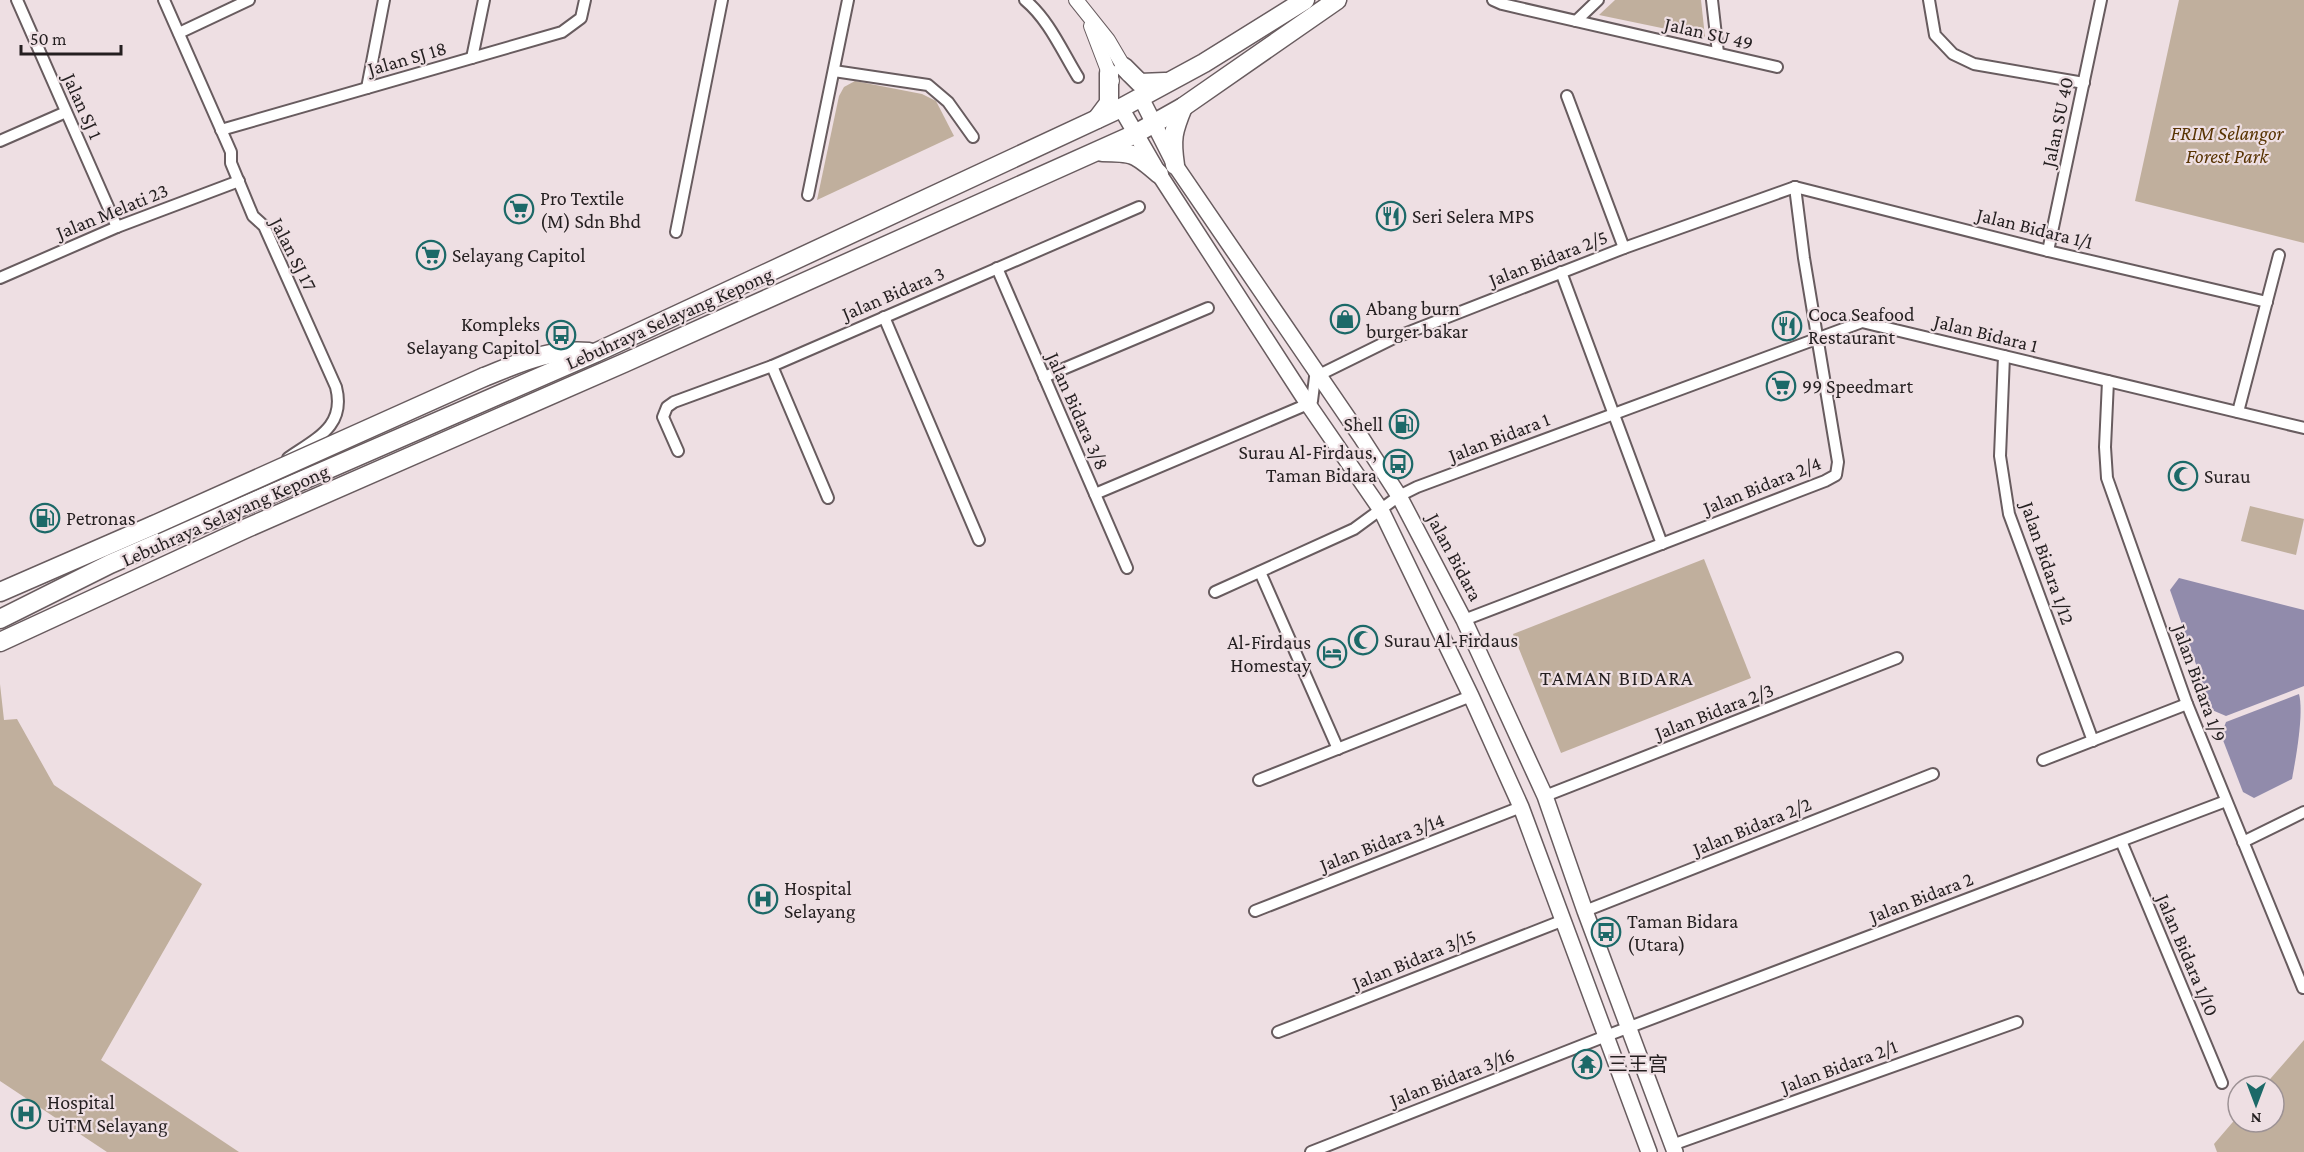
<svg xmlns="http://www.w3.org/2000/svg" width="2304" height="1152" font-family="'Crimson Pro','Noto Sans SC',serif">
  <rect width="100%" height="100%" fill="#eedfe3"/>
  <g fill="#c0af9d">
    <path d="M1615 0H1701L1705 37 1599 15Z"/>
    <path d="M2179 0H2304V243L2135 201Z"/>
    <path d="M855 81 922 94 936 101 954 136 817 200 839 96 844 87Z"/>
    <path d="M2250 506 2304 519 2296 555 2241 541Z"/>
    <path d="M1704 559 1751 678 1561 753 1513 634Z"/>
    <path d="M0 684 4 720 17 719 54 785 202 884 101 1060 239 1152H107L0 1081Z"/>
    <path d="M2304 1040V1152H2217L2214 1144 2238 1116V1122H2274V1086H2264Z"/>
  </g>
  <g fill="#918bab">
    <path d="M2179 578 2304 610V686L2226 716 2212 710 2170 590Z"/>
    <path d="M2299 694C2304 713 2296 757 2292 779L2254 798 2243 792 2221 735 2226 722Z"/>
  </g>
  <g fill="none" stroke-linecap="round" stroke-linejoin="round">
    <g stroke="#685c5f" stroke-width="14">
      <g id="minor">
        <path d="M17 0 117 227"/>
        <path d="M164 0 231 152V163L253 216 264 226 336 387C346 426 317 438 288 458"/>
        <path d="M1025 0C1049 20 1062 51 1078 77"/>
        <path d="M1493 0 1502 4 1777 67"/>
        <path d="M1712 0 1718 53"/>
        <path d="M1929 0 1935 35 1953 54 1974 64 2084 83"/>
        <path d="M1576 21 1598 0"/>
        <path d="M179 33 249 0"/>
        <path d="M472 58 484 0"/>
        <path d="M834 71 928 85 948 102 973 137"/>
        <path d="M367 88 384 0"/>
        <path d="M1567 96 1624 248"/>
        <path d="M221 130 562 32 581 18 585 0"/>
        <path d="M0 141 66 112"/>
        <path d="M1795 187 2048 251 2267 302"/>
        <path d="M808 195 848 0"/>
        <path d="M676 232 722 0"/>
        <path d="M2048 251 2101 0"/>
        <path d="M997 268 1127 568"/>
        <path d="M1561 272 1662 544"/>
        <path d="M0 278 117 227 239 181"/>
        <path d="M884 317 979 540"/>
        <path d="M2004 356 2000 456 2009 514 2093 741"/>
        <path d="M772 366 828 498"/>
        <path d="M1044 377 1208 308"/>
        <path d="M2108 381 2105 447 2107 478 2187 704 2303 988"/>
        <path d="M2238 412 2279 255"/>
        <path d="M678 451 663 417 667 407 674 402 772 366 1139 207"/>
        <path d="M1095 494 1308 404 1312 401 1315 377 1394 338 1624 248 1795 187"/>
        <path d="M1260 572 1338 749"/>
        <path d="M1215 592 1354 529 1399 496 1417 487 1862 322 2304 428"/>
        <path d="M1464 620 1825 481 1836 475 1838 462 1804 258 1795 187"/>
        <path d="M2043 760 2187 704"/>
        <path d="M1259 780 1471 696"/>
        <path d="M1545 796 1897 658"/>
        <path d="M2121 841 2222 1083"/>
        <path d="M2243 842 2304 812"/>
        <path d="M1255 911 1521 807"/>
        <path d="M1585 911 1933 774"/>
        <path d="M1278 1032 1564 920"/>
        <path d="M1672 1145 2017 1022"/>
        <path d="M1311 1152 1606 1036 2226 801"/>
      </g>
    </g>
    <g stroke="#685c5f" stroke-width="16">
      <g id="tertiary">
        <path d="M1076 0 1108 40 1128 74"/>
        <path d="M1091 26 1112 81"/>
      </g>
    </g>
    <g stroke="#685c5f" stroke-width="18">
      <g id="secondary">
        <path d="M1141 98 1175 165 1361 437 1399 496 1464 620 1545 796 1585 911 1675 1152"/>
        <path d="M1121 108 1159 174 1308 404 1381 510 1471 696 1521 807 1649 1152"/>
      </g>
    </g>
    <g stroke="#685c5f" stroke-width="21">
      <g id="primary">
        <path d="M1124 67 1140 83 1165 82"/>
        <path d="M1097 119 1109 103V73"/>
        <path d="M1102 152C1133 152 1135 153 1159 174"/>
        <path d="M1175 165C1171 139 1173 131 1183 107"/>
        <path d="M484 377C522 362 547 349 589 352"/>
        <path d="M0 592 154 525"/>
        <path d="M0 619 110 564 595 353 1121 108 1204 63 1305 0"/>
        <path d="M0 642 247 528 624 363 1135 134 1183 107 1337 0"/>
      </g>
    </g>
    <use href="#minor" stroke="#fff" stroke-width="10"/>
    <use href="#tertiary" stroke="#fff" stroke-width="14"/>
    <use href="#secondary" stroke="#fff" stroke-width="15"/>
    <use href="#primary" stroke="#fff" stroke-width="18"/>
    <g stroke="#685c5f" stroke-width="21" stroke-linecap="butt">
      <path id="primary-bridge" d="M154 525 484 377"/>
    </g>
    <use href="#primary-bridge" stroke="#fff" stroke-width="18"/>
  </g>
  <defs>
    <g id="supermarket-ring" transform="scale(1.5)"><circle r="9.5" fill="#eedfe3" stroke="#1c6968" stroke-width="1.5"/><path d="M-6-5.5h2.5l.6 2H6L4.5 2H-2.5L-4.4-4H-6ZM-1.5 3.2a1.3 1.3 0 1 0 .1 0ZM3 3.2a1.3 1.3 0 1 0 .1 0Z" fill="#1c6968"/></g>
    <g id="restaurant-ring" transform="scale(1.5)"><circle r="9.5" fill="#eedfe3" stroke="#1c6968" stroke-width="1.5"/><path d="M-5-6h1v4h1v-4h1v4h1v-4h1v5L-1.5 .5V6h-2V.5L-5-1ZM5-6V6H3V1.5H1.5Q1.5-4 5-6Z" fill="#1c6968"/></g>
    <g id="shop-ring" transform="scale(1.5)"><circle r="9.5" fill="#eedfe3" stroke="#1c6968" stroke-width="1.5"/><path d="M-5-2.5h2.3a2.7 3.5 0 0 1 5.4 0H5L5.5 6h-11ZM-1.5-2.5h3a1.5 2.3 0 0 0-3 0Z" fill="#1c6968"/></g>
    <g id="bus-ring" transform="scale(1.5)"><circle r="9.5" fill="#eedfe3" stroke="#1c6968" stroke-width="1.5"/><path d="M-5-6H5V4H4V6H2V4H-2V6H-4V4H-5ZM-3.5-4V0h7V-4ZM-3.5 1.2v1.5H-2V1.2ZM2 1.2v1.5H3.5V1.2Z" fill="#1c6968"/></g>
    <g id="fuel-ring" transform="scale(1.5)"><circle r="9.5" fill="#eedfe3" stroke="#1c6968" stroke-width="1.5"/><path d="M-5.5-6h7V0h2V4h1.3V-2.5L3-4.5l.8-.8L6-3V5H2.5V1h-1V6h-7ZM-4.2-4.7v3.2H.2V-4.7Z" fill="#1c6968"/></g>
    <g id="mosque-ring" transform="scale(1.5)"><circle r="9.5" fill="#eedfe3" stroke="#1c6968" stroke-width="1.5"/><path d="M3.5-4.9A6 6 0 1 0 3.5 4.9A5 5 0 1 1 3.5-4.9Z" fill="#1c6968"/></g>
    <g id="hotel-ring" transform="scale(1.5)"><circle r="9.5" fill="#eedfe3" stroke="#1c6968" stroke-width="1.5"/><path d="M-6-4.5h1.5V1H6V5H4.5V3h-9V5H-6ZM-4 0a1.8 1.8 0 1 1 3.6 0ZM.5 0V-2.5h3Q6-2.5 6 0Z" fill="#1c6968"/></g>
    <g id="hospital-ring" transform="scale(1.5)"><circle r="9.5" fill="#eedfe3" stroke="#1c6968" stroke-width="1.5"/><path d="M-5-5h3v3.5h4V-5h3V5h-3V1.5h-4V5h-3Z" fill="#1c6968"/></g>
    <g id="temple-ring" transform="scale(1.5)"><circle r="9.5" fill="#eedfe3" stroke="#1c6968" stroke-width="1.5"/><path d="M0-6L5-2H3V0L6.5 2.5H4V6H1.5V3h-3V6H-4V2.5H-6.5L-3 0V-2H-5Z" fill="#1c6968"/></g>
  </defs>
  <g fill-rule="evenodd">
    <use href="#supermarket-ring" x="519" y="209"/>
    <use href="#restaurant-ring" x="1391" y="216"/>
    <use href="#supermarket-ring" x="431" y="255"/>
    <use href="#shop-ring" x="1345" y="319"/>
    <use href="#restaurant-ring" x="1787" y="326"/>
    <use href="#bus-ring" x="561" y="335"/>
    <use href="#supermarket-ring" x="1781" y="386"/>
    <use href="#fuel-ring" x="1404" y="424"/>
    <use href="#bus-ring" x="1398" y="464"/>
    <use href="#mosque-ring" x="2183" y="476"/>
    <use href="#fuel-ring" x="45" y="518"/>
    <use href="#mosque-ring" x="1363" y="640"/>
    <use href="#hotel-ring" x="1332" y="653"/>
    <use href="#hospital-ring" x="763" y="899"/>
    <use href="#bus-ring" x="1606" y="932"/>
    <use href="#temple-ring" x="1587" y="1064"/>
    <use href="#hospital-ring" x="26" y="1114"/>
  </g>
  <g text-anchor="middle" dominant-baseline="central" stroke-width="4.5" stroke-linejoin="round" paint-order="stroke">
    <g font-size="20" fill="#241f20" stroke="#eedfe3">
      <text transform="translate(1709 33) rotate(13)">Jalan SU 49</text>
      <text transform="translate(407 58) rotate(-16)">Jalan SJ 18</text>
      <text transform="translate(83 106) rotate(66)">Jalan SJ 1</text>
      <text transform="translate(2057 122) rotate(-78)">Jalan SU 40</text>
      <text transform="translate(112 211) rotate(-22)">Jalan Melati 23</text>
      <text transform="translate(2035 228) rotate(14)">Jalan Bidara 1/1</text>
      <text transform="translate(294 254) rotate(63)">Jalan SJ 17</text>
      <text transform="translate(1548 258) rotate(-21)">Jalan Bidara 2/5</text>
      <text transform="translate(893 293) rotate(-23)">Jalan Bidara 3</text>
      <text transform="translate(669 318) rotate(-24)">Lebuhraya Selayang Kepong</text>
      <text transform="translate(1986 333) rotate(14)">Jalan Bidara 1</text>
      <text transform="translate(1078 411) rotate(66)">Jalan Bidara 3/8</text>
      <text transform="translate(1499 437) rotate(-21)">Jalan Bidara 1</text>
      <text transform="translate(1762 485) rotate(-22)">Jalan Bidara 2/4</text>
      <text transform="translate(225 515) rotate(-24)">Lebuhraya Selayang Kepong</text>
      <text transform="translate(1455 557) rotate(62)">Jalan Bidara</text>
      <text transform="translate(2048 563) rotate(71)">Jalan Bidara 1/12</text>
      <text transform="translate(2200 683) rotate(70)">Jalan Bidara 1/9</text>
      <text transform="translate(1714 711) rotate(-21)">Jalan Bidara 2/3</text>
      <text transform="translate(1752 826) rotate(-22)">Jalan Bidara 2/2</text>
      <text transform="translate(1382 842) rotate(-21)">Jalan Bidara 3/14</text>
      <text transform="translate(1921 897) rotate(-21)">Jalan Bidara 2</text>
      <text transform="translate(2188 955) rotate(67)">Jalan Bidara 1/10</text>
      <text transform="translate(1414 959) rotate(-22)">Jalan Bidara 3/15</text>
      <text transform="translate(1839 1066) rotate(-20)">Jalan Bidara 2/1</text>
      <text transform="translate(1452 1077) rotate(-21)">Jalan Bidara 3/16</text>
    </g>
    <g font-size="20" font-style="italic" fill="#583403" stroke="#eedfe3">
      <text x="2227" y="133">FRIM Selangor<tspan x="2227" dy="23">Forest Park</tspan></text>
    </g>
    <g font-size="20" fill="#241f20" stroke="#eedfe3" text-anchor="start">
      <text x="540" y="198">Pro Textile<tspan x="540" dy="23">(M) Sdn Bhd</tspan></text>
      <text x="1412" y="216">Seri Selera MPS</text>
      <text x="452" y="255">Selayang Capitol</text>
      <text x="1366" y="308">Abang burn<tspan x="1366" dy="23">burger bakar</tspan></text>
      <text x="1808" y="314">Coca Seafood<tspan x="1808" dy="23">Restaurant</tspan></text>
      <text x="540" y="324" text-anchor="end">Kompleks<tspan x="540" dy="23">Selayang Capitol</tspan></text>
      <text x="1802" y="386">99 Speedmart</text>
      <text x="1383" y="424" text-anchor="end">Shell</text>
      <text x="1377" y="452" text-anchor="end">Surau Al-Firdaus,<tspan x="1377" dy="23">Taman Bidara</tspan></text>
      <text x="2204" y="476">Surau</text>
      <text x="66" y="518">Petronas</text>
      <text x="1384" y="640">Surau Al-Firdaus</text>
      <text x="1311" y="642" text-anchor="end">Al-Firdaus<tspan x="1311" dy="23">Homestay</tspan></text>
      <text x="784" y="888">Hospital<tspan x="784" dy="23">Selayang</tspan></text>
      <text x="1627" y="921">Taman Bidara<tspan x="1627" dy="23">(Utara)</tspan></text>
      <text x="1608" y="1064">三王宫</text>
      <text x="47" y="1102">Hospital<tspan x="47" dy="23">UiTM Selayang</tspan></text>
    </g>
    <g font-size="21" letter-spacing="1.5" fill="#241f20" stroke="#eedfe3">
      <text x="1617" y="678">TAMAN BIDARA</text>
    </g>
  </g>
  <g transform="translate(2256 1104) rotate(180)"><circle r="28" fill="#eedfe3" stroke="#9d9295" stroke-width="1.5"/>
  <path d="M0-4.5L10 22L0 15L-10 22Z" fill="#1c6968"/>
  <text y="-9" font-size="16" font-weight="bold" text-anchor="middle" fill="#241f20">N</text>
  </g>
  <path d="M21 45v9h100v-9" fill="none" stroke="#241f20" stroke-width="3"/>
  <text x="30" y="45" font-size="18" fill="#241f20" stroke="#eedfe3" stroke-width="4.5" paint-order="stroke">50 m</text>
</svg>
